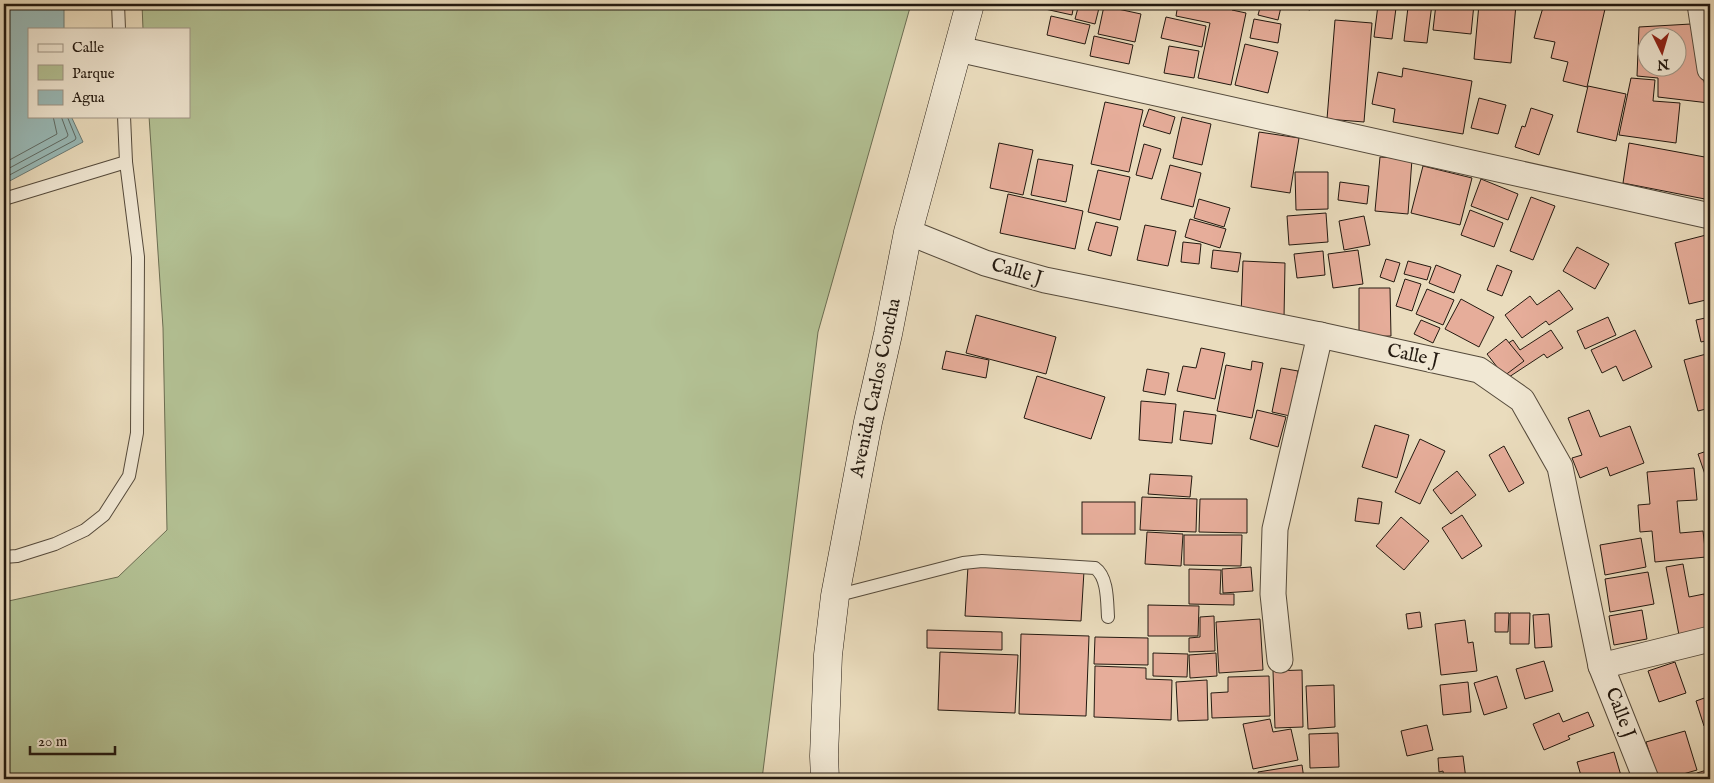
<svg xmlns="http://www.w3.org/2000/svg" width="1714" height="783" font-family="'IM FELL English',serif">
  <rect width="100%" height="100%" fill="#eadcbd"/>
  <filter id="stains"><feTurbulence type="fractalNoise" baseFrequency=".004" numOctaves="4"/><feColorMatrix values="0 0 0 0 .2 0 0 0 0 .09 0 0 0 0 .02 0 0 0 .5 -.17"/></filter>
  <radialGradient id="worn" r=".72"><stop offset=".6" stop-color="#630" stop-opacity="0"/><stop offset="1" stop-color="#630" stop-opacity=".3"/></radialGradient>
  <path fill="#b3c194" stroke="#6b6d52" d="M142 4H911L818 332 762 779H4V602L118 577 167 530 163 328 149 116H189V29H143Z"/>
  <path fill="#99bab8" stroke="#6a7a75" d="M4 4H64V29H29V116H71L83 142 4 184Z"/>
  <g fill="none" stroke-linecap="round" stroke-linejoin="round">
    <g stroke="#5e6a64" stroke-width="1">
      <path d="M4 163 57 134 53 116"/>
      <path d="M4 171 67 137 68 135 61 116"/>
      <path d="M4 178 75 140 76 138 67 116"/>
    </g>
  </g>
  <g fill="#e6ad9a" stroke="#231910" fill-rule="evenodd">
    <path d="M1047 4H1074L1072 15 1045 9Z"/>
    <path d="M1079 4H1100L1095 24 1075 19Z"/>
    <path d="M1178 4H1234L1232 10 1246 13 1231 85 1198 78 1210 23 1176 16Z"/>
    <path d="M1261 4 1281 7 1278 20 1258 15Z"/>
    <path d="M1284 4H1311L1310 10Z"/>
    <path d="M1384 4H1432L1427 43 1404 41 1408 7Z"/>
    <path d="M1436 4H1474L1471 34 1433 30Z"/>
    <path d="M1479 4H1516L1511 63 1474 59Z"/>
    <path d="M1544 4H1583L1605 9 1587 87 1563 81 1568 62 1551 58 1555 42 1534 38Z"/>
    <path d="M1378 5 1396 8 1392 39 1374 37Z"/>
    <path d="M1104 6 1141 14 1135 42 1098 34Z"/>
    <path d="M1051 16 1090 25 1085 44 1047 35Z"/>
    <path d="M1166 17 1206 26 1202 47 1161 38Z"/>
    <path d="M1254 19 1281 24 1278 43 1250 38Z"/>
    <path d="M1335 20 1372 23 1364 122 1327 119Z"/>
    <path d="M1691 24 1709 103 1658 97V78L1637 76 1639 27ZM1646 38H1676V68H1646Z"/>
    <path d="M1094 36 1133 45 1129 64 1090 56Z"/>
    <path d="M1245 44 1278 52 1268 93 1235 85Z"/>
    <path d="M1169 46 1199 51 1194 78 1164 73Z"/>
    <path d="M1403 68 1472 81 1463 134 1393 122 1395 109 1372 104 1378 72 1402 77Z"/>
    <path d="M1631 78 1655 80 1653 101 1680 103 1676 143 1619 135Z"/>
    <path d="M1588 86 1626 94 1616 141 1577 132Z"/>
    <path d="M1479 98 1506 105 1498 134 1471 128Z"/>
    <path d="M1105 102 1143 110 1129 172 1091 164Z"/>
    <path d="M1531 108 1553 115 1539 155 1515 147 1522 126 1525 127Z"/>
    <path d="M1149 109 1175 117 1170 134 1143 126Z"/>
    <path d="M1182 117 1211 124 1202 165 1173 158Z"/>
    <path d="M1259 132 1299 138 1290 193 1251 187Z"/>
    <path d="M999 143 1033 150 1023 195 990 188Z"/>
    <path d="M1629 143 1710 158V200L1623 183Z"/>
    <path d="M1144 144 1161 149 1152 179 1136 175Z"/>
    <path d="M1380 157 1412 159 1408 214 1375 211Z"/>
    <path d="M1038 159 1073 165 1066 202 1031 195Z"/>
    <path d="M1170 165 1201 173 1193 207 1161 199Z"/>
    <path d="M1423 166 1472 178 1460 225 1411 213Z"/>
    <path d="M1098 170 1130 177 1120 220 1088 212Z"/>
    <path d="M1295 172H1328V209L1296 210Z"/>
    <path d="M1481 179 1518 194 1508 220 1471 206Z"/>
    <path d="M1340 182 1369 186 1367 204 1338 200Z"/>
    <path d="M1008 194 1083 211 1075 249 1000 233Z"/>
    <path d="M1531 197 1555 206 1533 260 1510 251Z"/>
    <path d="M1199 199 1230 208 1224 227 1194 218Z"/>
    <path d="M1470 210 1503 223 1494 247 1461 235Z"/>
    <path d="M1326 213 1328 242 1289 245 1287 216Z"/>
    <path d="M1364 216 1370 245 1344 250 1339 221Z"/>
    <path d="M1190 219 1226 229 1220 248 1185 237Z"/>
    <path d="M1096 222 1118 227 1111 256 1088 250Z"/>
    <path d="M1145 225 1176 231 1168 266 1137 260Z"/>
    <path d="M1710 234V299L1689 304 1675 243Z"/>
    <path d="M1183 242 1201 244 1199 264 1181 262Z"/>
    <path d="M1577 247 1609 264 1595 289 1563 271Z"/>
    <path d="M1213 250 1241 253 1238 272 1211 268Z"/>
    <path d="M1358 250 1363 284 1333 288 1328 254Z"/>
    <path d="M1323 251 1325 275 1297 278 1294 254Z"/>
    <path d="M1386 259 1400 263 1394 282 1380 277Z"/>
    <path d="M1243 261 1285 263 1284 318 1241 316Z"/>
    <path d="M1408 261 1431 267 1427 280 1404 274Z"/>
    <path d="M1436 265 1461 275 1454 293 1429 283Z"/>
    <path d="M1497 265 1512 271 1502 296 1487 290Z"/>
    <path d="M1405 279 1421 284 1412 311 1396 306Z"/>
    <path d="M1359 288H1390L1391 336 1359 337Z"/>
    <path d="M1427 289 1454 300 1443 325 1416 314Z"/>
    <path d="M1559 290 1573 309 1549 325 1546 321 1522 338 1505 315 1530 296 1537 305Z"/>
    <path d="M1461 299 1494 317 1479 347 1445 329Z"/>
    <path d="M976 315 1056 337 1046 374 966 353Z"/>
    <path d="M1608 317 1616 335 1585 349 1577 331Z"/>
    <path d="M1710 317V340L1701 342 1696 320Z"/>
    <path d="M1421 320 1440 328 1433 343 1414 334Z"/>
    <path d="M1551 330 1563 348 1547 358 1544 354 1506 379 1490 355 1513 340 1520 350Z"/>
    <path d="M1635 330 1652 367 1623 381 1616 366 1602 373 1591 350Z"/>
    <path d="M1506 339 1524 361 1504 376 1487 354Z"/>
    <path d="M1201 348 1225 353 1215 399 1177 391 1183 366 1196 368Z"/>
    <path d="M946 351 989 360 986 378 942 369Z"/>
    <path d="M1710 353V408L1698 411 1684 360Z"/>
    <path d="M1252 361 1263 363 1252 418 1217 411 1226 365 1251 370Z"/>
    <path d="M1281 368 1298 371 1290 416 1272 412Z"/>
    <path d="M1147 369 1169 373 1165 395 1143 391Z"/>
    <path d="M1037 376 1105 397 1091 439 1024 418Z"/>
    <path d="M1141 401 1176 404 1172 443 1139 440Z"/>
    <path d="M1257 410 1286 417 1278 447 1250 439Z"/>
    <path d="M1589 410 1600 437 1630 426 1644 463 1610 476 1607 467 1580 478 1572 458 1582 455 1568 418Z"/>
    <path d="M1184 411 1216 415 1212 444 1180 440Z"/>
    <path d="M1375 425 1409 435 1397 478 1362 467Z"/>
    <path d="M1420 439 1445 451 1420 504 1395 492Z"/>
    <path d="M1504 446 1524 483 1509 492 1489 455Z"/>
    <path d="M1710 450V486H1709L1698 454Z"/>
    <path d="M1694 468 1697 500 1677 501 1680 533 1703 531 1706 557 1655 562 1652 531 1640 532 1638 505 1650 504 1647 472Z"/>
    <path d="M1457 471 1476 495 1451 514 1433 490Z"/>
    <path d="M1150 474 1192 476 1190 497 1148 494Z"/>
    <path d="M1142 497 1197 499 1196 532 1140 530Z"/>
    <path d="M1358 498 1382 502 1379 524 1355 521Z"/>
    <path d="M1200 499H1247V533L1199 532Z"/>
    <rect x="1082" y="502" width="53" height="32"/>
    <path d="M1462 515 1482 546 1462 559 1442 528Z"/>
    <path d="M1401 517 1429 541 1404 570 1376 546Z"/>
    <path d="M1147 532 1183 534 1181 566 1145 564Z"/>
    <path d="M1184 535H1242L1241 566 1184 565Z"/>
    <path d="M1641 538 1646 567 1605 575 1600 545Z"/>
    <path d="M1683 564 1689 597 1704 594 1710 629 1679 635 1666 567Z"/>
    <path d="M968 566 1084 571 1081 621 965 616Z"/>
    <path d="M1251 567 1253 591 1223 593 1222 569Z"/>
    <path d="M1189 569 1221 570 1220 594H1234V605L1189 604Z"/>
    <path d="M1648 572 1654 604 1610 612 1605 579Z"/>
    <path d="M1148 605 1199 606 1198 636H1148Z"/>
    <path d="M1642 610 1647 639 1614 645 1609 616Z"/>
    <path d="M1420 612 1422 627 1408 629 1406 614Z"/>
    <path d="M1495 613H1509L1508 632H1495Z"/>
    <path d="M1510 613H1530L1529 644H1510Z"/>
    <path d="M1549 614 1552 647 1535 648 1533 615Z"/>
    <path d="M1214 616 1215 651 1189 652V638L1200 637V617Z"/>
    <path d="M1260 619 1263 670 1219 673 1216 622Z"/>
    <path d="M1465 620 1468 643 1473 642 1477 671 1441 675 1435 624Z"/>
    <path d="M927 630 1002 632V650L927 648Z"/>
    <path d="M1021 634 1089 636 1086 716 1019 714Z"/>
    <path d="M1095 637 1148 638V665L1094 664Z"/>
    <path d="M940 652 1018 655 1015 713 938 710Z"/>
    <path d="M1153 653 1188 654 1187 677 1153 676Z"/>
    <path d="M1216 653 1217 676 1190 678 1189 655Z"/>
    <path d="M1544 661 1553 691 1525 699 1516 669Z"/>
    <path d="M1675 662 1686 693 1659 702 1648 671Z"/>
    <path d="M1095 666 1146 668V679L1172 680 1171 720 1094 717Z"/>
    <path d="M1302 670 1303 727 1275 728 1273 671Z"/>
    <path d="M1269 676 1270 716 1212 718 1211 693 1228 692V677Z"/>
    <path d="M1497 676 1507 708 1484 715 1474 683Z"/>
    <path d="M1207 680 1208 720 1178 721 1176 682Z"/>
    <path d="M1468 682 1471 712 1443 715 1440 685Z"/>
    <path d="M1334 685 1335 727 1308 729 1306 686Z"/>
    <path d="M1710 696V724L1704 726 1696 701Z"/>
    <path d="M1588 712 1594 726 1568 736 1570 739 1544 750 1533 724 1559 713 1563 722Z"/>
    <path d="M1270 719 1273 732 1291 729 1298 760 1253 769 1243 724Z"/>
    <path d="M1427 725 1433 750 1407 756 1401 731Z"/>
    <path d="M1685 731 1697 770 1666 779H1658L1646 742Z"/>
    <path d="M1338 733 1339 767 1310 768 1309 734Z"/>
    <path d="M1614 752 1622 779H1582L1577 762Z"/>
    <path d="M1463 756 1466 779H1444L1443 771 1439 772 1438 758Z"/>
    <path d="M1302 765 1304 779H1259L1258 772Z"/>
    <path d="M1710 769V779H1699L1697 773Z"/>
    <path d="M1440 774 1441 779H1409V778Z"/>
  </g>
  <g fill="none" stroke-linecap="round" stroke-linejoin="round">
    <g stroke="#554a3b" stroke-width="14">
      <g id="lane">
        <path d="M118 4 119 29"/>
        <path d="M4 199 126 162 124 116"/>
        <path d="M4 557 17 556 55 544 85 530 104 515 129 476 137 433 138 257 126 162"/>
        <path d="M835 596 963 563 982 561 1095 568C1108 577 1107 602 1108 617"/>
      </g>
    </g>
    <g stroke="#554a3b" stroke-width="27">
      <g id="street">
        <path d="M1700 4 1710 69"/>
        <path d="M958 49 1710 216"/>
        <path d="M908 232 985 263 1045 280 1320 335 1479 370 1522 400 1560 467 1601 666 1646 779"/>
        <path d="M1280 660 1273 594 1275 529 1320 335"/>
        <path d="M1601 666 1710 639"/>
      </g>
    </g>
    <g stroke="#231910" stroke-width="29">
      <path id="secondary" d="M825 779 824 756 828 655 835 596 868 422 888 334 908 232 970 4"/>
    </g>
    <use href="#lane" stroke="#f1e8d4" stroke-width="12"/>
    <use href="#street" stroke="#f1e8d4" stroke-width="25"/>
    <use href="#secondary" stroke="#f1e8d4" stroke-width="28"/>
  </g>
  <g text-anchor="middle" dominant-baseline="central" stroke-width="4" stroke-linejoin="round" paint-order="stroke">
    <g font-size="19" fill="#231910" stroke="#f1e8d4">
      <text transform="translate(1017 272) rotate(16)">Calle J</text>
      <text transform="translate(1413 356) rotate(12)">Calle J</text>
      <text transform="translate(876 388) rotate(-78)">Avenida Carlos Concha</text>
      <text transform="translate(1620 713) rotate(69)">Calle J</text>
    </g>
  </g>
  <rect width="1714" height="783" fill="none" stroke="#eadcbd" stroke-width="20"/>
  <rect x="5" y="5" width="1704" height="773" fill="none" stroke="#231910" stroke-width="2.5"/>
  <rect x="10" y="10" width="1694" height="763" fill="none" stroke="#231910"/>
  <rect x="28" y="28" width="162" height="90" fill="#f1e8d4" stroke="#9f9586"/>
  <rect x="38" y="44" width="25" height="8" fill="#f1e8d4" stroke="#9f9586"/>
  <text x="72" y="52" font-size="15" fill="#231910">Calle</text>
  <rect x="38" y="65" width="25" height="15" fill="#b3c194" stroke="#9f9586"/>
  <text x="72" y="78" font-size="15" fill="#231910">Parque</text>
  <rect x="38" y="90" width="25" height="15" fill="#99bab8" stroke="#9f9586"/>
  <text x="72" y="102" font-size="15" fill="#231910">Agua</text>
  <g transform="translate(1662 52) rotate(175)"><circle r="24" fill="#f1e8d4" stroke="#9f9586"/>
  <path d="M0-4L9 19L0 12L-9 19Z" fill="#8f2418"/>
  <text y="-8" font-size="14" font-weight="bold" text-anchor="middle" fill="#231910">N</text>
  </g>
  <path d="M30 746v8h85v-8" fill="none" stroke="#231910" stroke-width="2.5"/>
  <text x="38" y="746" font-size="15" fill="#231910" stroke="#f1e8d4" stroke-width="4" paint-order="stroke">20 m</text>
  <rect width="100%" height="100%" filter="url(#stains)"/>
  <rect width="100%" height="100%" fill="url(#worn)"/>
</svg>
